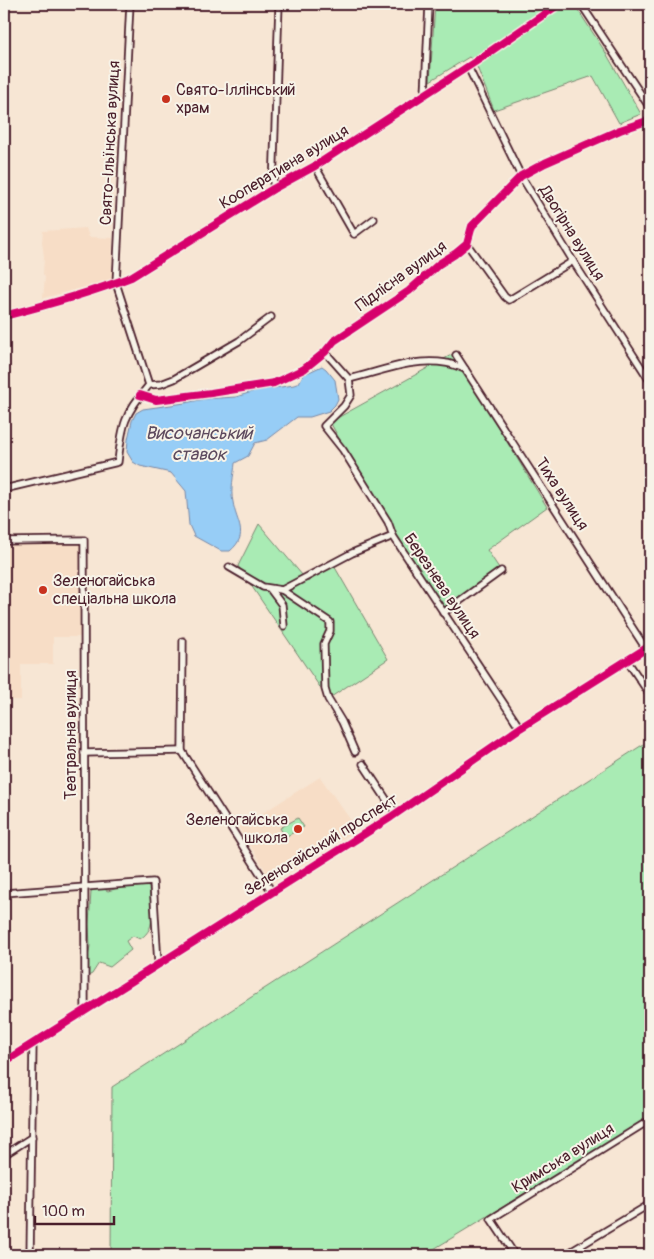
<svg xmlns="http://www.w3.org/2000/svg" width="654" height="1259" font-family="Pangolin,sans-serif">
  <rect width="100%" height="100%" fill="#f7e6d4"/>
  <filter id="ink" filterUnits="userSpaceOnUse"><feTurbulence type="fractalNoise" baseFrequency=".02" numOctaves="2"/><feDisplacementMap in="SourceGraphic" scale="10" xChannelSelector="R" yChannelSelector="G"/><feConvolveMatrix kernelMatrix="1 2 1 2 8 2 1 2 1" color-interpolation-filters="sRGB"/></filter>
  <g filter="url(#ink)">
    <g fill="#f7ddc6">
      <path d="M86 228 89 237 113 238 112 280 43 298 45 277 43 274 44 257 42 242 43 231Z"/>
      <path d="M4 543H82V637H53V664H21V700H4Z"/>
      <path d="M320 777 357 829 273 882 239 828Z"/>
    </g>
    <g fill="#a9ebb4" stroke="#7a8570">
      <path d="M435 4H574L606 53 641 114 619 123 593 76 494 110 475 62 469 57 430 81Z"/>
      <path d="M453 354 547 507 487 550 501 571 443 613 393 536 330 422Z"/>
      <path d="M259 524 308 582 333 564 388 659 328 699 238 566Z"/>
      <path d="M650 740V1117L424 1255H111L112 1087Z"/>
      <path d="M298 818 304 827 285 837 280 828Z"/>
      <path d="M142 885 149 887C150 905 159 927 140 939L133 936 126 941 131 950 110 967 99 963 92 974 88 976 87 963 90 946 89 924 91 891 102 888 108 891 121 887Z"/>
    </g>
    <path fill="#97cdf6" stroke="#7887a5" d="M322 366 326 369 335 380 338 399 335 405 329 411 310 417H297L267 440 255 443 248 456 235 463C234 475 230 490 233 502 236 523 250 534 230 551H221L194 536 189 525 186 491 171 473 140 466 133 462 127 452 128 439 132 421 136 413 143 409 185 403 205 399 236 397 255 391 294 385 299 383 303 375Z"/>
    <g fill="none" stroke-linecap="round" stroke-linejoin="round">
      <g stroke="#4a1f2b" stroke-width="9">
        <g id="street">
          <path d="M130 4 116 283 149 385"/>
          <path d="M581 4 650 108"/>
          <path d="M468 67 521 176 573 261 650 381"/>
          <path d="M425 94 429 4"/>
          <path d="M315 166 354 234 374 219"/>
          <path d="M273 189 279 4"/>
          <path d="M467 244 505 297 509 300 573 261"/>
          <path d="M4 316C47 305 90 293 131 277L273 189 315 166 475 62 559 4"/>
          <path d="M325 352 349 379 351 395 344 406 324 426 343 450 388 522 393 536"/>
          <path d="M456 355 646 649"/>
          <path d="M349 379C380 372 413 357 446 363 453 364 459 367 465 369"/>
          <path d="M140 395 156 400 211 393 274 383 304 369 325 352 334 341 409 291 439 264 455 254 467 244 472 226 521 176 545 163 620 130 650 120"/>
          <path d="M4 489 118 462C122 425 124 414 149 385L161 384 174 379 239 341 271 317"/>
          <path d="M4 541 84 540 85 1011"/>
          <path d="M229 567 263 587 282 590 330 622V631L324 644 325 689 328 699 342 722 355 752"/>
          <path d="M270 589 282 605 284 626"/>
          <path d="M282 590 352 553 393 536 520 728"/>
          <path d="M443 613 501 571"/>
          <path d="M183 641 182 751 272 892"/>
          <path d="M628 662 650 695"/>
          <path d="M84 753 182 751"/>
          <path d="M363 764 396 814"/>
          <path d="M4 893 153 882 158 964"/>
          <path d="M4 1062 391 817 520 728 650 646"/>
          <path d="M4 1155 32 1137"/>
          <path d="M30 1255 33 1043"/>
          <path d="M515 1255 491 1219 650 1120"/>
          <path d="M565 1255 650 1204"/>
        </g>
      </g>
      <use href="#street" stroke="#f7f3e8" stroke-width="5.5"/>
      <g stroke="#f7f3e8" stroke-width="11">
        <g id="cycleway">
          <path d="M4 316C47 305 90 293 131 277L273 189 315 166 475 62 559 4"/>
          <path d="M140 395 156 400 211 393 274 383 304 369 325 352 334 341 409 291 439 264 455 254 467 244 472 226 521 176 545 163 620 130 650 120"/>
          <path d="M4 1062 391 817 520 728 650 646"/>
        </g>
      </g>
      <use href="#cycleway" stroke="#d6006c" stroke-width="8"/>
    </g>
  </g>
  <g fill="#c8321e" stroke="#f7f3e8" stroke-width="2">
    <circle cx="166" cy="99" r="5"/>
    <circle cx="43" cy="590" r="5"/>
    <circle cx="298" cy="829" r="5"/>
  </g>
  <g text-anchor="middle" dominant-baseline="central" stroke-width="4" stroke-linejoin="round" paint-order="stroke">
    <g font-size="16" fill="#4a1f2b" stroke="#f7f3e8" text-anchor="start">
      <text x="176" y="90">Свято-Іллінський<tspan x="176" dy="18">храм</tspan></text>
      <text x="53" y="581">Зеленогайська<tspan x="53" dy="18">спеціальна школа</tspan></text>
      <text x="288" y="820" text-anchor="end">Зеленогайська<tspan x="288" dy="18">школа</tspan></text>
    </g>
    <g font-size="16" fill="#4a1f2b" stroke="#f7f3e8">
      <text transform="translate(110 143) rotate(-87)">Свято-Ільїнська вулиця</text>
      <text transform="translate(284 167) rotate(-31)">Кооперативна вулиця</text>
      <text transform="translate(572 233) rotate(58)">Двогірна вулиця</text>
      <text transform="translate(401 276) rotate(-36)">Підлісна вулиця</text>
      <text transform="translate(562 494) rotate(57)">Тиха вулиця</text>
      <text transform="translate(442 586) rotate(56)">Березнева вулиця</text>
      <text transform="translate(71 735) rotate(-90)">Театральна вулиця</text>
      <text transform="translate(321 845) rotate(-32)">Зеленогайський проспект</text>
      <text transform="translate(563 1158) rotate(-32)">Кримська вулиця</text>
    </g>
    <g font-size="18" font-style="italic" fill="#5d4a5e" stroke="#f7f3e8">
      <text x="199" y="433">Височанський<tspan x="199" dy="21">ставок</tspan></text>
    </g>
  </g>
  <rect width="654" height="1259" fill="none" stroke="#f7f3e8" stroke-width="20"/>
  <rect x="10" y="10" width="634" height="1239" fill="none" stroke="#4a1f2b" stroke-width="2" filter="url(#ink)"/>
  <path d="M35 1216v8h79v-8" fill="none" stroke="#4a1f2b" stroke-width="2.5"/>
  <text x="42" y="1216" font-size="15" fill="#4a1f2b" stroke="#f7f3e8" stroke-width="4" paint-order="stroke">100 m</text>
</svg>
